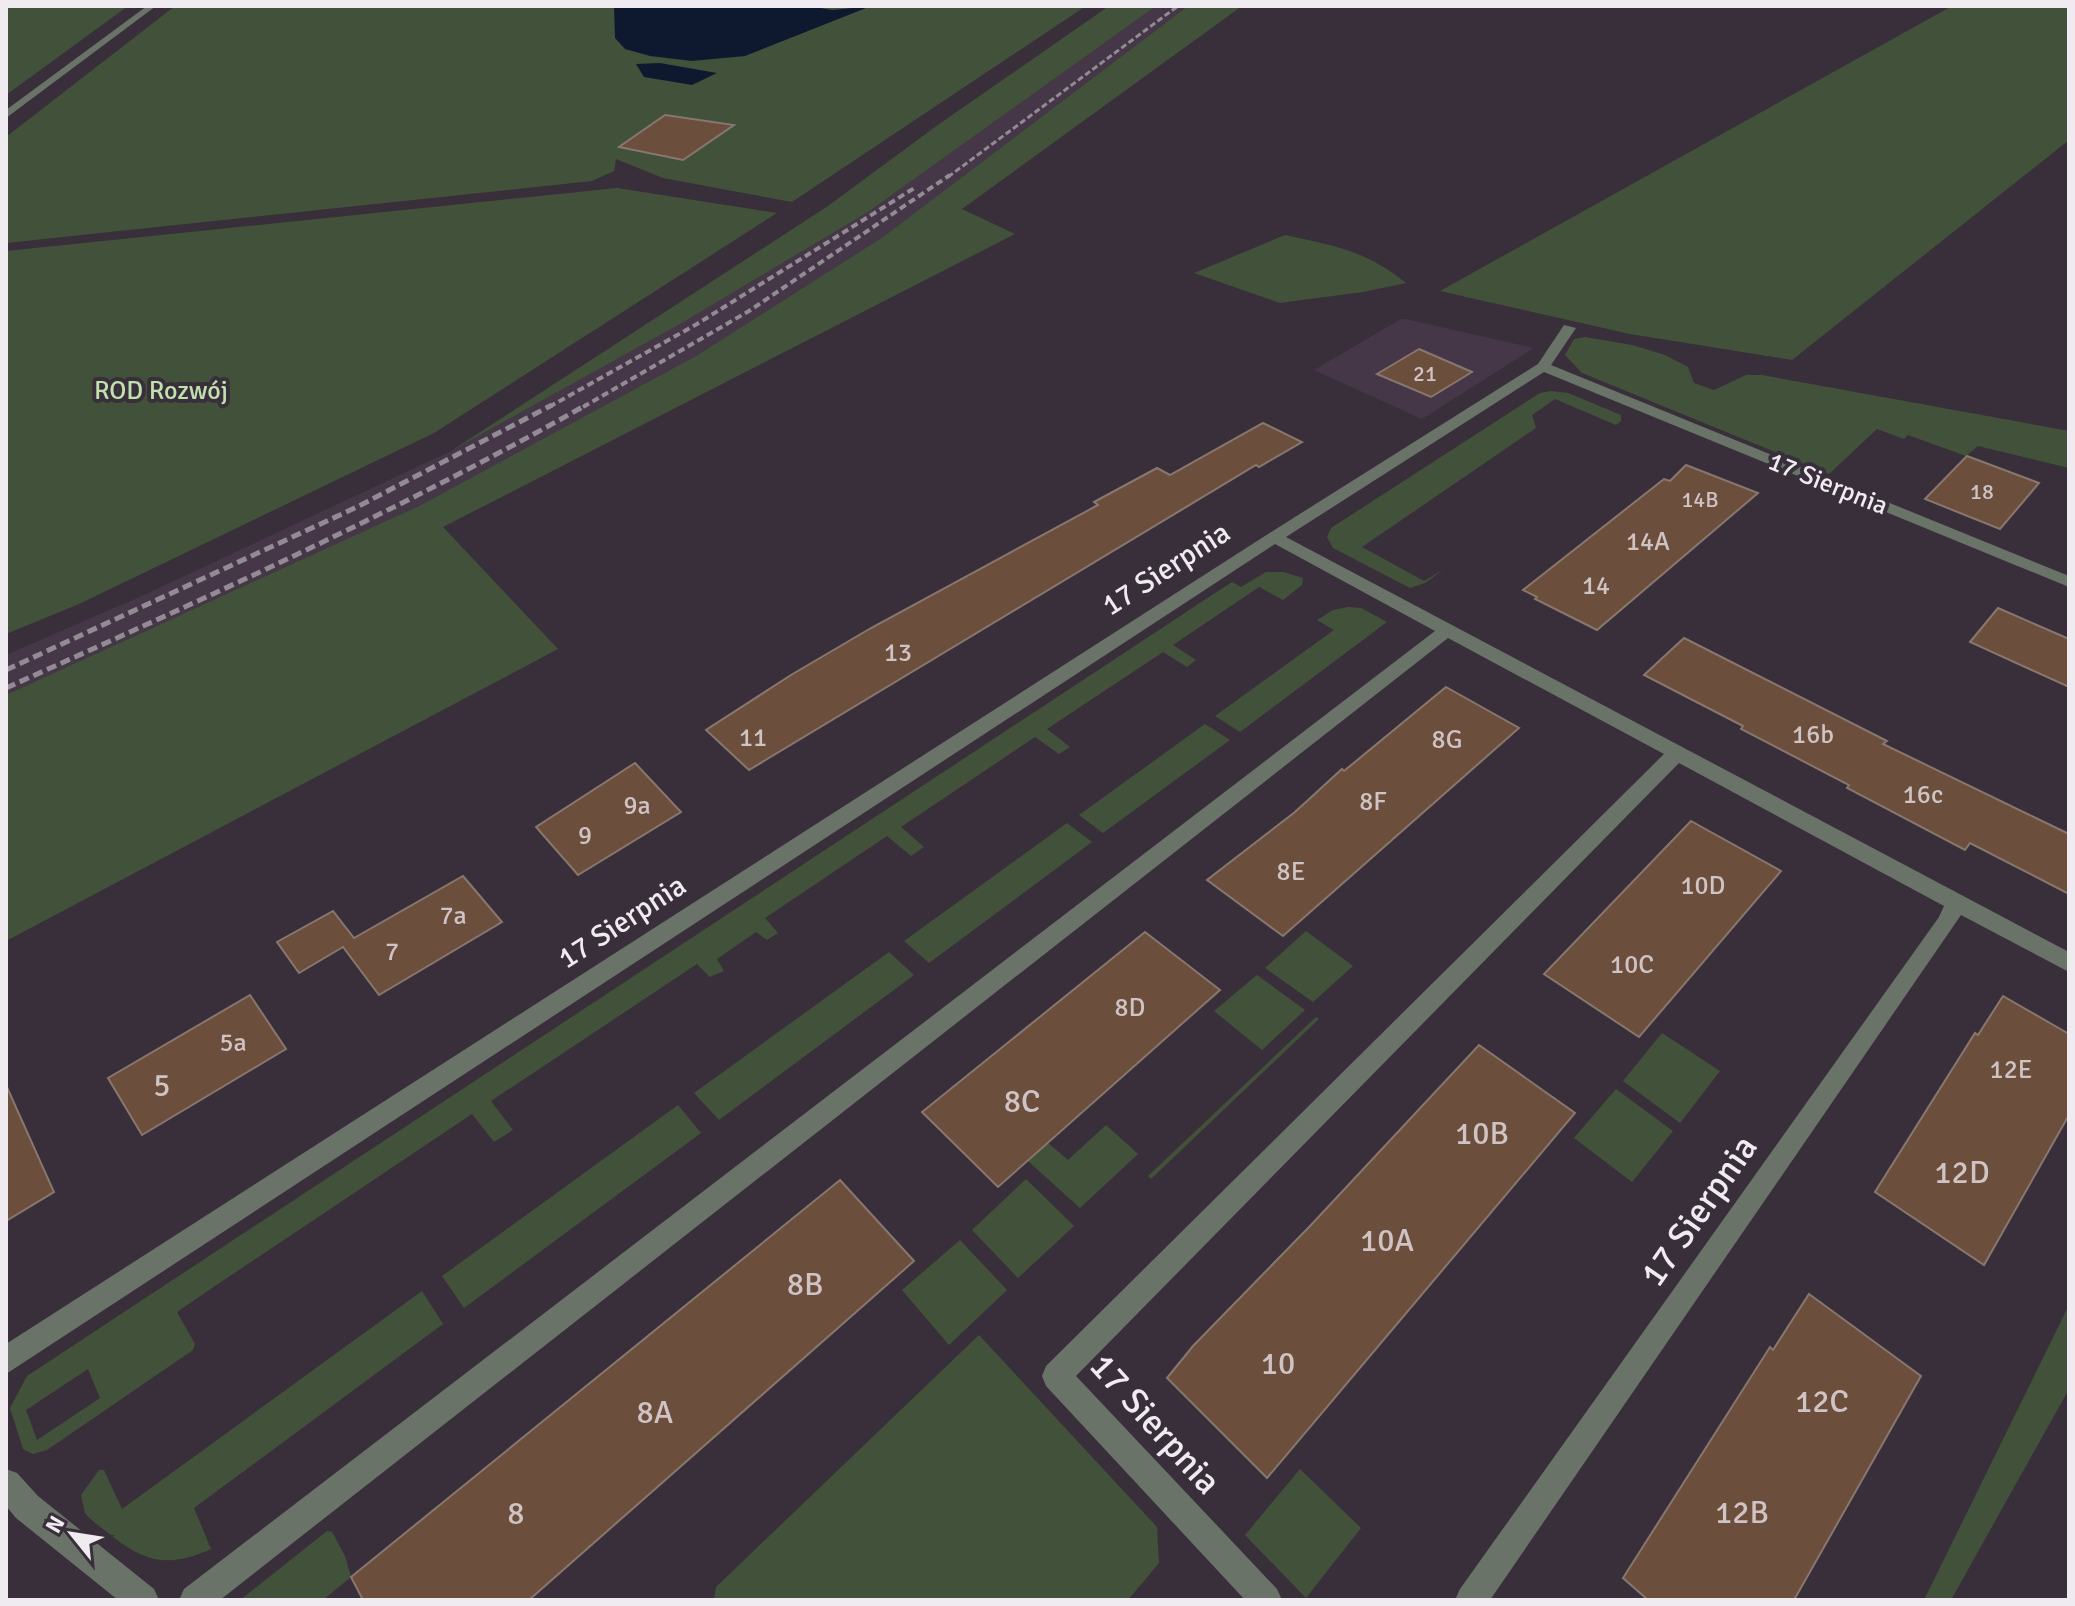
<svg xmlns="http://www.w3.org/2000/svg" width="2075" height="1606" font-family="Signika,sans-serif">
  <rect width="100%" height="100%" fill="#392f3b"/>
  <g fill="#453748">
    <path d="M1156 6H1188L883 237 696 356 419 506 6 695V655L144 595 451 451 680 324 868 212Z"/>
    <path d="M1401 319H1405L1534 348 1422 419 1314 370Z"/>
  </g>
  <g fill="#42523a" fill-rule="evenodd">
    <path d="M6 6H128L6 95Z"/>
    <path d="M175 6H1086L792 202 663 178 616 159 614 171 592 181 6 243V137Z"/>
    <path d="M1109 6H1156L868 212 680 324 451 451 828 206 935 127Z"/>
    <path d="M1188 6H1242L962 209 1015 234 443 527 558 649 6 941V695L419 506 696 356 883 237Z"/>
    <path d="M1952 6H2069V140L1792 360 1630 334 1440 291Z"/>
    <path d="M617 188 777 213 434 433 79 604 6 634V251Z"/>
    <path d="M1285 235C1335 246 1365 250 1406 283L1363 292 1280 303 1194 273Z"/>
    <path d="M1585 337 1632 345 1665 355 1688 367 1694 383 1714 390 1746 375H1762L2069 431V468L1978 446 1966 456 1908 435 1904 439 1877 429 1829 474 1582 373 1565 355 1574 339Z"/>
    <path d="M1551 391 1568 393 1621 415V421L1616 425 1555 399 1532 415 1536 428 1362 547 1424 581 1444 569 1425 583 1410 588 1333 548 1327 537 1331 528 1540 393Z"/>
    <path d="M1266 572H1283L1303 578 1302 585 1283 600 1259 587 1173 645 1196 660 1187 667 1163 652 1047 729 1070 747 1059 754 1035 737 901 827 924 847 911 856 887 836 765 918 778 933 767 940 756 932 717 959 724 971 710 977 697 964 491 1101 513 1130 494 1142 472 1114 215 1286 177 1312 195 1344 193 1350 47 1450 33 1454 23 1449 10 1408 27 1376 1212 595 1232 582 1241 587ZM88 1369 100 1398 37 1440 26 1410Z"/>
    <path d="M1348 607 1361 608 1387 622 1240 732 1215 716 1334 630 1317 620 1333 610Z"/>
    <path d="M1205 724 1230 740 1103 833 1079 815Z"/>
    <path d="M1067 823 1092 842 929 963 904 941Z"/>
    <path d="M1306 931 1353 966 1313 1002 1265 968Z"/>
    <path d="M889 952 914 975 719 1120 694 1093Z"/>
    <path d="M1257 975 1305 1010 1262 1050 1214 1011Z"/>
    <path d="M1316 1017 1319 1019 1151 1179 1148 1176Z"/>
    <path d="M1662 1033 1720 1071 1680 1123 1623 1081Z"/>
    <path d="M1616 1089 1673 1131 1632 1182 1574 1138Z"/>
    <path d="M678 1105 701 1133 464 1308 442 1276Z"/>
    <path d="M1106 1125 1138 1154 1080 1208 1028 1161 1048 1143 1068 1160Z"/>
    <path d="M1026 1179 1074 1226 1018 1278 972 1230Z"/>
    <path d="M960 1240 1007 1290 949 1345 902 1290Z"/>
    <path d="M422 1291 443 1324 194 1508 211 1549C170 1567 148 1564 113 1537 104 1529 92 1522 85 1513L81 1495 99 1470H104L122 1509Z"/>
    <path d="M2067 1309 2069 1389 1951 1600H1924Z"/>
    <path d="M979 1335 1157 1527 1159 1563 1128 1600H714L716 1587Z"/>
    <path d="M1300 1469 1361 1528 1306 1598 1245 1535Z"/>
    <path d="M327 1531 332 1532 345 1556 351 1577 323 1600H240Z"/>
  </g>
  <g fill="#0e1930">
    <path d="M614 6H807L833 10 871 6 745 56 692 61 650 56 625 49 615 38Z"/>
    <path d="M660 63 717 73 692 85 644 77 636 64Z"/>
  </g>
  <g fill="#6c4e3d" stroke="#88776e" stroke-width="2">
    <path d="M665 115 734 125 683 160 619 147Z"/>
    <path d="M1419 349 1472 372 1431 397 1377 374Z"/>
    <path d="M1263 423 1302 442 1259 467 1256 465 749 770 706 730 791 675 871 628 1098 505 1094 502 1157 468 1170 475Z"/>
    <path d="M1967 456 2039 483 2000 529 1925 499Z"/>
    <path d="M1686 465 1758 493 1597 630 1535 599 1537 597 1523 590 1664 479 1670 481Z"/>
    <path d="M1998 608 2069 639V687L1970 642Z"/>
    <path d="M1684 638 1887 741 1883 744 2069 834V894L1970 843 1965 850 1847 788 1849 785 1741 729 1743 726 1644 675Z"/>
    <path d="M1446 687 1519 728 1283 936 1207 880 1295 812 1342 769 1344 771Z"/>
    <path d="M635 763 681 812 578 875 536 827Z"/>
    <path d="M1691 821 1781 871 1639 1037 1544 974Z"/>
    <path d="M463 876 502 922 379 995 343 947 299 973 277 942 333 911 354 938Z"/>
    <path d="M1145 932 1220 990 998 1187 922 1112Z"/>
    <path d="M250 995 286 1049 142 1135 108 1078Z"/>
    <path d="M2003 996 2069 1034V1115L1984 1265 1875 1192 1975 1033 1978 1035Z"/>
    <path d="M1479 1045 1575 1113 1267 1478 1167 1378 1193 1346 1311 1225Z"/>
    <path d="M6 1085 54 1192 6 1221Z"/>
    <path d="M840 1180 914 1261 529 1600H363L351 1577Z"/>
    <path d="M1809 1294 1921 1376 1794 1600H1648L1623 1578 1770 1347 1773 1350Z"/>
  </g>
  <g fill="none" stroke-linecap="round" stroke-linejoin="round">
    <g fill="#697368" fill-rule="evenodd">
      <path d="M147 6H156L6 118V110Z"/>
      <path d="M1564 325 1576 328 1551 365 2069 576V587L1544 372 1286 537 2069 952V972L1961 915 1490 1600H1455L1460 1589 1939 917 1944 906 1679 763 1076 1376 1277 1589 1282 1600H1245L1046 1386 1042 1376 1046 1366 1664 754 1448 638 220 1600H179L184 1589 1435 631 1275 544 6 1374V1344L1268 534 1538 364Z"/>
      <path d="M6 1469 17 1473 38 1496 154 1589 159 1600H118L16 1518 6 1506Z"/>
    </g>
    <path stroke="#938b94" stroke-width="3" stroke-dasharray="6 3" stroke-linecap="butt" d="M948 177 1178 6"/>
    <g stroke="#938b94" stroke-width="4" stroke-dasharray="7 4" stroke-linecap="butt">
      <path d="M549 407 697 324 916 187"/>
      <path d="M583 407 749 311 950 175"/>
    </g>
    <g stroke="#938b94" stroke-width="5" stroke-dasharray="10 5" stroke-linecap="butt">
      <path d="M6 670 357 507 552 405"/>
      <path d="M6 688C202 600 399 511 586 405"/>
    </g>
  </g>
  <g text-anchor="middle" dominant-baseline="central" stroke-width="8" stroke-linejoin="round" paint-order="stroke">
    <g font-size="22" fill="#cfc3c4">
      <text x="1425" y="373">21</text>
      <text x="1982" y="491">18</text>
      <text x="1700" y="499">14B</text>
    </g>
    <g font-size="26" fill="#bfe1ae" stroke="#392f3b">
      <text x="161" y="391">ROD Rozwój</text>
    </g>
    <g font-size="26" fill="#f0eaf1" stroke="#392f3b">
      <text transform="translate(1828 484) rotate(22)">17 Sierpnia</text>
    </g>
    <g font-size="26" fill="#cfc3c4">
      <text x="1648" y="542">14A</text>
      <text x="1596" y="586">14</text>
      <text x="898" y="653">13</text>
      <text x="1813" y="735">16b</text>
      <text x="753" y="738">11</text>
      <text x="1447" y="740">8G</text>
      <text x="1923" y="795">16c</text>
      <text x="1373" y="802">8F</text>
      <text x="637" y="806">9a</text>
      <text x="585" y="836">9</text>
      <text x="1291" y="872">8E</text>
      <text x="1703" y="886">10D</text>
      <text x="453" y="916">7a</text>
      <text x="392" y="952">7</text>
      <text x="1632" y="965">10C</text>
      <text x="1130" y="1008">8D</text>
      <text x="233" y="1043">5a</text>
      <text x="2011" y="1070">12E</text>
    </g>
    <g font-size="30" fill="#f0eaf1" stroke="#392f3b">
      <text transform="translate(1166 569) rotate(-33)">17 Sierpnia</text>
      <text transform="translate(622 922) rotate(-33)">17 Sierpnia</text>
    </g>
    <g font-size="32" fill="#cfc3c4">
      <text x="162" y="1085">5</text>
      <text x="1022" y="1101">8C</text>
      <text x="1482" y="1133">10B</text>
      <text x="1962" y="1172">12D</text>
      <text x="1387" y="1240">10A</text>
      <text x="805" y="1284">8B</text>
      <text x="1278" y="1363">10</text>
      <text x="1822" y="1401">12C</text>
      <text x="655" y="1412">8A</text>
      <text x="1742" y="1512">12B</text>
      <text x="516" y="1513">8</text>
    </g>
    <g font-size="36" fill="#f0eaf1" stroke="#392f3b">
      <text transform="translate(1699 1211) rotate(-55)">17 Sierpnia</text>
      <text transform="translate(1155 1424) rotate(48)">17 Sierpnia</text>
    </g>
  </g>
  <rect width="2075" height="1606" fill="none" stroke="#f0eaf1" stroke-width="16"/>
  <g transform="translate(72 1534) rotate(300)" stroke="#392f3b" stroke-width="6" paint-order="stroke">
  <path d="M0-6L14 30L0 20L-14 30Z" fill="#f0eaf1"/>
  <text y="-12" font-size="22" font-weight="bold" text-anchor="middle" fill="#f0eaf1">N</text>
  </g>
</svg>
